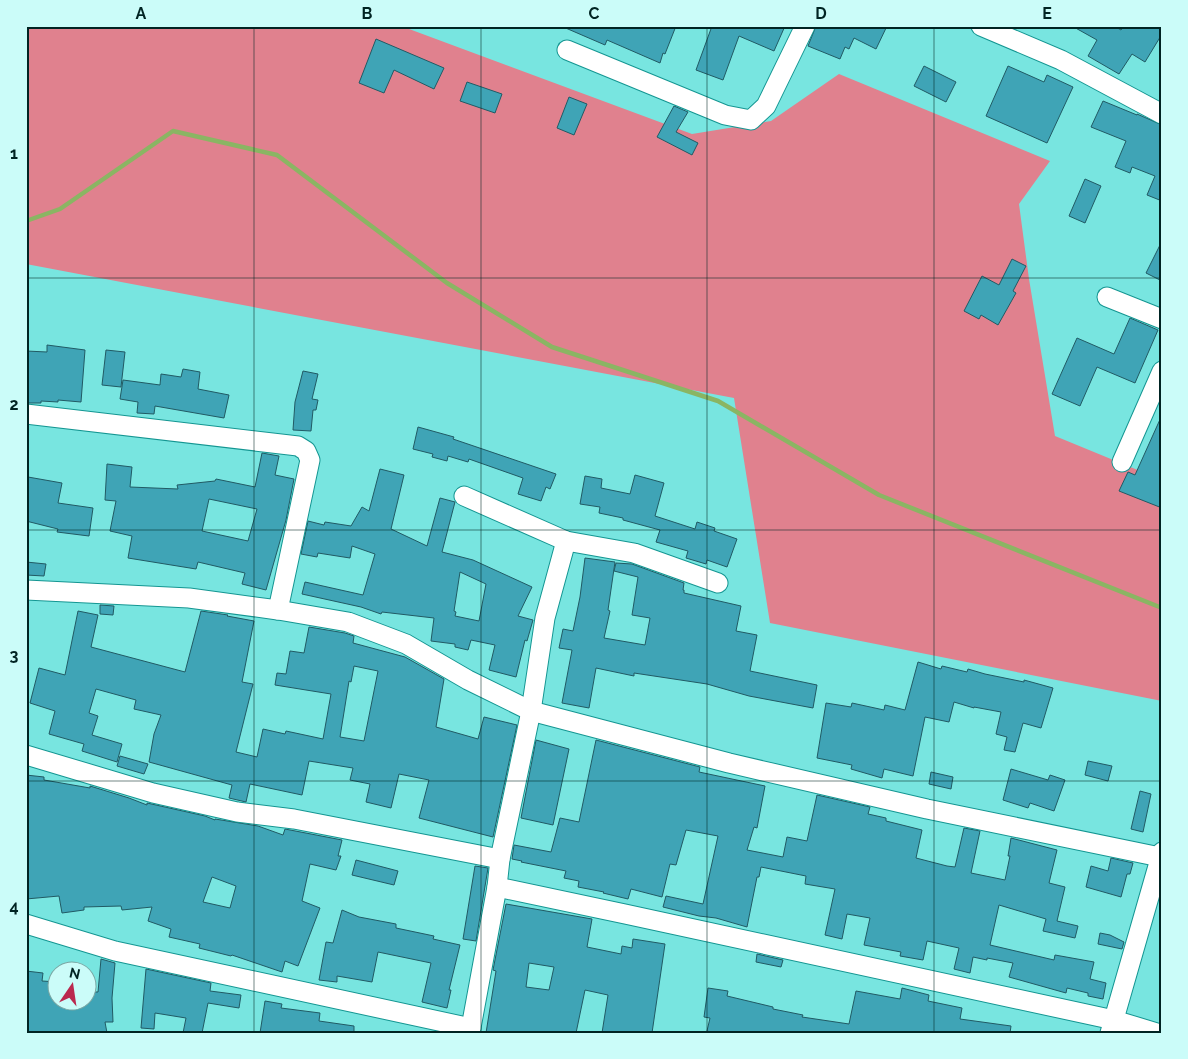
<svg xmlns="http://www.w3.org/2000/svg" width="1188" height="1059" font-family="Raleway,sans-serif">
  <rect width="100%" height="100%" fill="#78e5e0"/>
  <path fill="#e0818e" d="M26 26H401L692 134 771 121 839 74 1050 161 1019 204 1029 279 1055 436 1162 480V701L770 623 734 398 26 264Z"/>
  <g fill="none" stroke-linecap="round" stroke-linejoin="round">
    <path stroke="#8ab563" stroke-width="4.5" d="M26 221 60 209 173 131 277 155 447 283 552 347 718 401 879 495 1162 608"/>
  </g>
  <g fill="#3fa4b6" stroke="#215a64" fill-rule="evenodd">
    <path d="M561 26H676L665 54 663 53 660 63 607 40 605 45Z"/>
    <path d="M712 26H785L774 51 739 36 723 80 696 70Z"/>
    <path d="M816 26H887L876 49 854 38 849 49 845 47 840 59 808 46Z"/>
    <path d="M1072 26H1114L1121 30 1124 26H1162V34L1145 62 1132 54 1119 74 1088 56 1097 40Z"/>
    <path d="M376 39 444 68 434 89 394 70 384 93 359 83Z"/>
    <path d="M924 66 956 82 946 102 914 86Z"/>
    <path d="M1008 66 1044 82 1047 75 1073 87 1047 143 986 116Z"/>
    <path d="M467 82 502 94 495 113 460 101Z"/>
    <path d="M569 97 587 104 574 135 557 128Z"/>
    <path d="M1103 101 1137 115V114L1162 125V201L1147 195 1155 176 1132 167 1130 173 1115 167 1126 141 1091 127Z"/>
    <path d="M674 106 688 112 676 132 698 143 692 155 657 137Z"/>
    <path d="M1085 179 1101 186 1085 223 1069 216Z"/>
    <path d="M1162 241V281L1146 273Z"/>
    <path d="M1012 259 1026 266 1013 291 1016 293 998 325 981 315 979 319 964 311 982 276 999 285Z"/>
    <path d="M1130 318 1158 330 1135 383 1097 367 1080 406 1052 394 1077 338 1114 354Z"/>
    <path d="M47 345 85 350 81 402 58 400V402L41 401V403H26V351L47 352Z"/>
    <path d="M106 350 125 352 121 387 102 385Z"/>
    <path d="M183 369 200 372 198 389 229 395 224 418 155 406 154 414 137 413 138 402 120 399 123 380 160 385 161 374 181 377Z"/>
    <path d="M303 371 318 374 312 399 318 400 316 410H313L311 431 293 430 295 402Z"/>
    <path d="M1162 415V508L1119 491 1128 472 1135 475Z"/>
    <path d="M418 427 454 437 453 439 556 474 550 489 546 487 541 501 518 494 523 478 469 459 468 462 448 456 447 461 432 457 433 454 413 449Z"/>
    <path d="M262 453 279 456 275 475 294 479 286 520 266 590 242 584 245 573 198 562 196 569 128 558 132 536 110 531 116 501 105 500 107 464 132 467 130 487 178 489 177 485 215 481 216 479 255 487ZM209 499 257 509 248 541 202 531Z"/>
    <path d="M380 469 404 475 391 529 427 546 440 498 455 502 442 552 473 560 532 587 518 616 533 620 527 641 525 640 516 677 489 670 495 645 471 640 468 650 455 647V644L431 641 434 618 382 612 381 614 361 607 302 594 305 582 363 595 375 554 352 546 350 558 318 553 317 557 301 554 308 521 324 525 325 522 351 526 362 507 369 511ZM460 572 486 584 479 621 455 616 456 612 454 611Z"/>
    <path d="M635 475 664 483 655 516 695 529 697 522 715 528 714 531 737 539 727 567 707 560 706 564 686 558 688 551 656 542 660 530 623 520V518L599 513 600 507 580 504 585 476 602 479 601 488 630 494Z"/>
    <path d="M28 477 62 483 58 503 93 508 89 536 57 532 58 529 26 521V488Z"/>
    <path d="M585 558 615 562 608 610 610 611 604 638 645 645 650 618 632 615 638 577 614 571 616 563 632 564 684 583 683 590H684V593L741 606 736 631 757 635 750 671 817 685 813 708 749 696 707 684 634 673V676L596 668 589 708 562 703 572 650 559 648 563 629 573 631 580 597Z"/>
    <path d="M26 562 46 564 44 576 26 575Z"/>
    <path d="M100 605 114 606 113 615 100 614Z"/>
    <path d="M78 611 98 615 91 647 185 672 201 611 228 615 227 616 254 621 242 682 253 684 236 752 257 757 263 729 285 734 286 731 323 739 331 694 275 685 277 673 286 674 290 651 304 653 309 627 345 633 354 636 353 643 405 657 444 679 436 727 478 739 484 717 517 725 493 837 419 818 429 780 399 774 391 808 366 802 370 784 350 780 353 768 309 761 302 795 250 784 246 802 229 798 232 785 149 762 154 734 161 715 134 709 136 700 96 689 89 713 98 716 92 735 122 744 117 762 82 751 84 744 49 734 55 711 30 703 39 668 65 675ZM354 666 378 671 364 741 340 737 349 681 351 682Z"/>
    <path d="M918 662 941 669 942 666 967 672 968 669 985 674 1024 682V680L1053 688 1041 728 1023 723 1015 752 1004 750 1007 737 996 734 1001 712 974 707V708L954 702 949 722 925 717 913 776 884 769 882 778 851 769 852 765 817 758 826 703 851 707 852 703 884 710 885 705 905 710Z"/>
    <path d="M536 740 569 749 553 825 521 818Z"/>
    <path d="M596 740 700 767 699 772 765 786 757 828 754 827 747 850 783 857 787 837 807 841 817 795 870 807 868 814 886 818V821L922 830 916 858 947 866 955 867 964 828 980 831 971 873 1005 880 1010 856H1008L1011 838 1057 850 1049 883 1065 887 1057 921 1078 926 1075 938 1043 931 1046 919 999 905 990 945 1054 960 1055 955 1094 962 1090 979 1106 983 1103 999 1088 996V993L1067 988 1066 993 1009 977 1013 963 987 958V960L973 957 970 973 954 969 959 948 927 941 923 960 900 956 901 952 864 945 870 918 847 914 842 939 825 935 835 889 805 884 806 876 761 867 759 877H757L747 927 716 918 699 916 663 907 666 896 703 904 718 836 686 830 676 865 670 864 662 897 631 889 628 899 603 893 604 892 578 887 579 881 564 878 566 871 521 862 522 861 512 859 514 845 551 852 560 818 579 822Z"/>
    <path d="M120 756 148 764 144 774 117 766Z"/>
    <path d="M1088 761 1112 766 1108 781 1085 775Z"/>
    <path d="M1011 769 1048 780 1050 775 1065 780 1054 811 1030 803 1028 808 1003 800Z"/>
    <path d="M931 772 953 777 951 789 929 784Z"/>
    <path d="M26 775 44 777V780L90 788V786L129 798 147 805V803L205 816 215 820V819L258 826 283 835 285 829 342 840 338 856H341L336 870 310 864 302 901 320 908 298 966 285 961 282 972 232 955 231 956 199 948 200 944 169 937 171 929 148 921 152 907 122 910 121 906 84 907V910L62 913 59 896 26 899ZM212 877 236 886 230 908 203 902Z"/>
    <path d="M1140 791 1151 794 1143 832 1131 829Z"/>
    <path d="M1111 858 1133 863 1130 874H1127L1121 897 1086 887 1091 866 1108 871Z"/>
    <path d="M356 860 398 871 394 885 352 875Z"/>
    <path d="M475 866 488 868 476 941 463 939Z"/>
    <path d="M506 904 592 919 587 947 621 954 622 946 632 948 633 939 665 944 652 1033H602L608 995 585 990 576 1033H486L496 971 493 970ZM529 963 554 967 549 990 526 987Z"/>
    <path d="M342 910 359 917 396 924V928L434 936 433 939 460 945 449 990H451L447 1008 422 1002 431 963 378 952 372 982 337 976V982L319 980 326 942 333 943Z"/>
    <path d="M1100 933 1110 935 1124 942 1122 949 1098 944Z"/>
    <path d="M757 954 783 960 781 967 756 962Z"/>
    <path d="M101 959 115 963 112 998 113 1022H105L107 1033H26V971L43 973 42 981 58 982V1002H89L88 992H98Z"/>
    <path d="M146 969 211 983 210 991 241 995 239 1008 208 1003 202 1033H183L186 1018 155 1013 154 1029 141 1028Z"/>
    <path d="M708 988 728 991 727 996 773 1007V1009L803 1015 802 1017 849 1024 856 991 900 999 902 988 929 995 928 1001 962 1008 960 1019 1011 1026 1010 1033H714L707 1031 710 1018 704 1017Z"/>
    <path d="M265 1001 282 1004 281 1008 320 1013 319 1021 354 1026V1033H260Z"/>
  </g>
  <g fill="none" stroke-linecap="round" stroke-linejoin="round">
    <g stroke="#149692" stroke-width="21">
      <g id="minor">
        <path d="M981 26 1061 60 1162 114"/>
        <path d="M567 50 725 115 751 120 766 106 805 26"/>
        <path d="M1107 297 1162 319"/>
        <path d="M26 414 298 446 306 451 310 460 278 610"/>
        <path d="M1122 462 1162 371"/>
        <path d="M464 496 566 541 634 553 718 583"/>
        <path d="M26 590 189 598 278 610 348 622 406 644 468 680 531 711 729 763 927 809 1160 857"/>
        <path d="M26 755 153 793 237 812 294 819 500 859"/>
        <path d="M497 887 625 914 1114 1020 1157 1033"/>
        <path d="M26 924 115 951 471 1028"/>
        <path d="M470 1033 497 887 500 859 531 711 545 618 566 541"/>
        <path d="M1110 1033 1162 852"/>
      </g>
    </g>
    <use href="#minor" stroke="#fff" stroke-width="19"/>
  </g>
  <path fill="none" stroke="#002423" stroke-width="1" stroke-opacity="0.55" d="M254 26V1033M481 26V1033M707 26V1033M934 26V1033M26 278H1162M26 530H1162M26 781H1162"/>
  <rect width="1188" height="1059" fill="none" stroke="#cbfcf9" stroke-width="55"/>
  <g transform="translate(72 986) rotate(13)"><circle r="24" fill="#cbfcf9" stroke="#7aa6a3"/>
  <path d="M0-4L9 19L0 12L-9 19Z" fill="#ba294f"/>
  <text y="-8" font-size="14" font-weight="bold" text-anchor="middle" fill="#002423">N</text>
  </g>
  <rect x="28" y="28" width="1132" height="1004" fill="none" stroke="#002423" stroke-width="2"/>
  <g font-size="16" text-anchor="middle" font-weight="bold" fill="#002423">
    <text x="141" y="19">A</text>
    <text x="367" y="19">B</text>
    <text x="594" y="19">C</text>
    <text x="821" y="19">D</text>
    <text x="1047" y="19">E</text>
    <text x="14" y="159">1</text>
    <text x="14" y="410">2</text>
    <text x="14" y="661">3</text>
    <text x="14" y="912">4</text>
  </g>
</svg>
